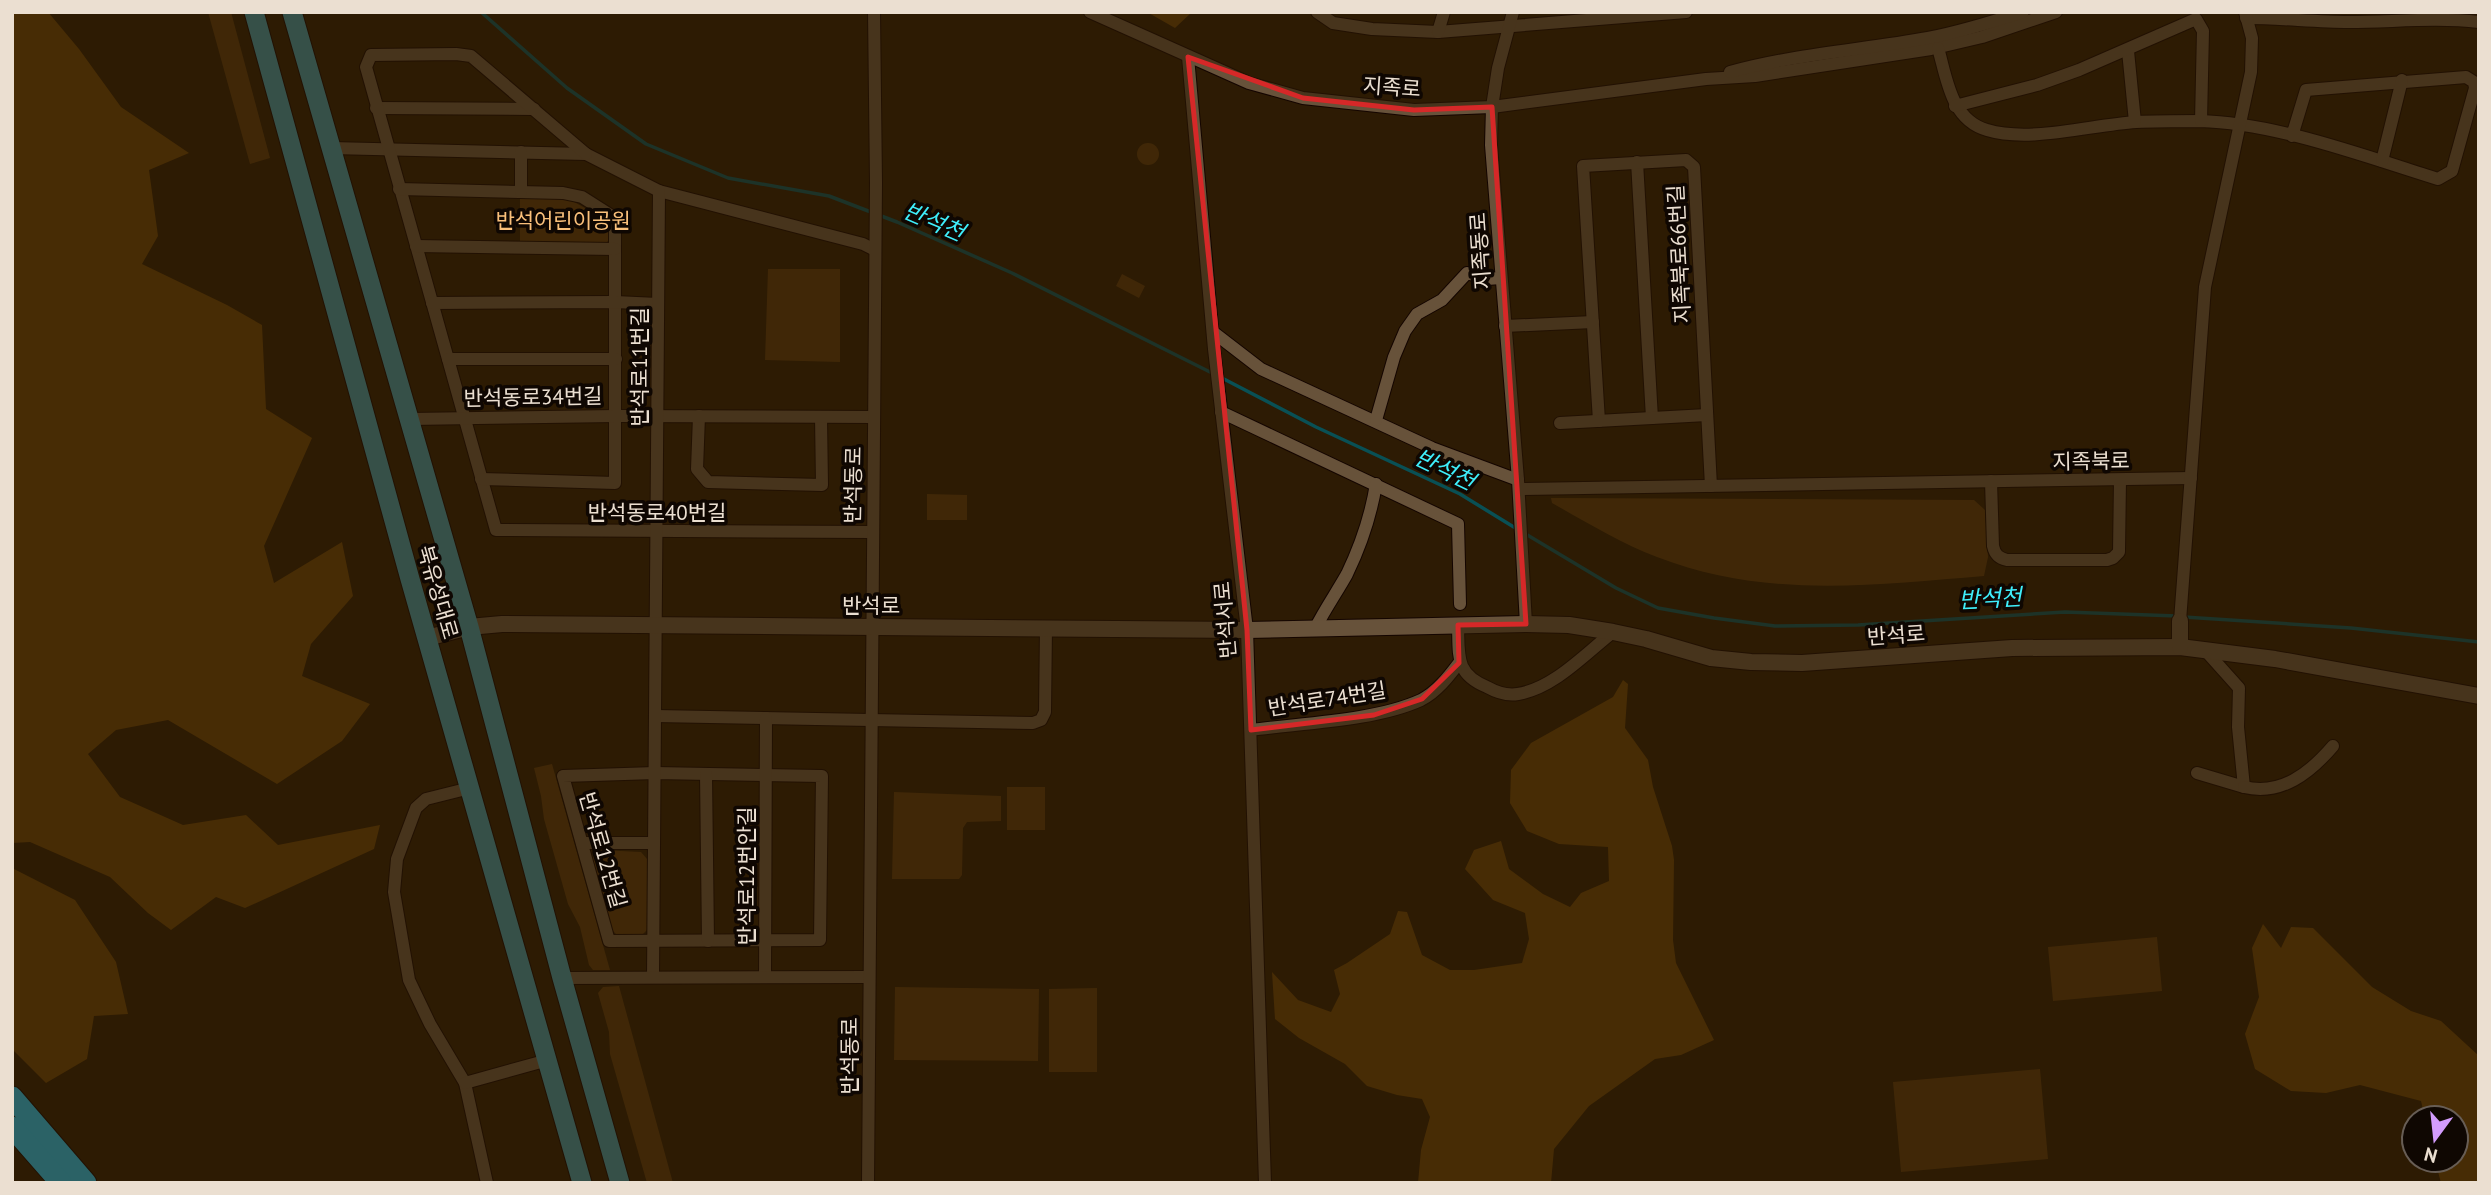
<svg xmlns="http://www.w3.org/2000/svg" width="2491" height="1195" font-family="'PT Sans','Noto Sans KR',sans-serif">
  <rect width="100%" height="100%" fill="#2d1b04"/>
  <g fill="#57370c">
    <path d="M208 12H231L270 158 250 164Z"/>
    <circle cx="1148" cy="154" r="11"/>
    <path d="M520 198H567L610 222 611 238 607 242H520Z"/>
    <path d="M768 269H840V362L765 360Z"/>
    <path d="M1122 274 1145 286 1139 298 1116 286Z"/>
    <path d="M927 494 967 495V520H927Z"/>
    <path d="M1551 498 1974 500 1985 510 1988 557 1984 576C1872 585 1765 599 1657 557 1620 543 1586 522 1552 503Z"/>
    <path d="M552 764 610 970H593L589 965 580 927 568 904 544 819 541 796 534 768Z"/>
    <rect x="1007" y="787" width="38" height="43"/>
    <path d="M894 792 1001 796V821L967 822 963 828 962 875 959 879H892Z"/>
    <path d="M600 850 641 852 647 859V930L642 935H617L611 929 592 858Z"/>
    <path d="M2157 937 2162 991 2053 1001 2048 947Z"/>
    <path d="M619 986 673 1183H647L610 1054 609 1032 598 993 603 987Z"/>
    <path d="M895 987 1039 989 1038 1061 894 1060Z"/>
    <path d="M1097 988V1072H1049V989Z"/>
    <path d="M2040 1069 2048 1159 1901 1172 1893 1082Z"/>
  </g>
  <g fill="#674107">
    <path d="M12 12H48L79 49 121 107 189 153 149 170 158 236 142 264 227 305 262 325 266 409 312 438 264 546 274 583 342 542 353 596 311 644 302 676 370 704 342 741 277 784 168 720 116 730 88 754 120 797 183 825 246 815 278 845 380 825 374 849 245 908 216 897 171 930 148 913 110 877 30 842 12 843Z"/>
    <path d="M1147 12H1192L1175 28Z"/>
    <path d="M1623 680 1628 684 1625 728 1648 760 1653 787 1672 846 1674 860 1673 940 1676 963 1714 1040 1681 1055 1655 1059 1589 1106 1554 1149 1551 1183H1418L1421 1150 1430 1117 1422 1099 1397 1095 1367 1086 1345 1064 1299 1038 1275 1019 1272 972 1298 1000 1331 1012 1340 994 1334 970 1347 963 1390 934 1398 911 1407 912 1422 955 1450 970H1474L1522 963 1529 939 1525 913 1493 900 1465 869 1474 850 1501 841 1509 869 1543 894 1570 907 1581 893 1609 881 1608 847 1559 844 1527 831 1510 803 1511 770 1531 743 1613 697Z"/>
    <path d="M12 868 75 900 116 962 128 1014 94 1016 87 1059 46 1083 12 1049Z"/>
    <path d="M2263 924 2281 948 2291 927 2313 928 2372 987 2411 1011 2441 1021 2479 1056V1183H2441L2435 1160H2456V1118H2425L2421 1101 2360 1085 2326 1093 2291 1091 2255 1069 2245 1034 2259 997 2252 948Z"/>
  </g>
  <g fill="none" stroke-linecap="round" stroke-linejoin="round">
    <g stroke="#095055" stroke-width="3.5">
      <path d="M481 12 567 88 646 144 728 178 829 196 897 222 1012 273 1212 373"/>
      <path d="M1222 378 1316 427 1460 494 1517 529"/>
      <path d="M1524 533 1616 588 1658 608 1714 618 1775 626 1858 625 2065 612 2177 616"/>
      <path d="M2184 617 2351 628 2479 642"/>
    </g>
    <g stroke="#140500" stroke-width="14">
      <g id="minor">
        <path d="M1090 12 1249 83 1303 98 1414 110 1492 107 1706 79 1755 76 1931 49 1982 37 2056 12"/>
        <path d="M1317 12 1333 23 1372 29 1438 32 1686 12"/>
        <path d="M1513 12 1498 68 1492 107 1491 145 1518 480 1526 624"/>
        <path d="M2246 18C2281 18 2315 22 2349 22 2392 22 2436 17 2479 22"/>
        <path d="M1438 32 1444 12"/>
        <path d="M1938 48C1947 79 1951 120 1987 130 2030 143 2091 125 2136 122 2157 121 2178 121 2200 121 2276 123 2364 156 2438 179L2452 171 2475 88 2474 82 2466 77 2306 90 2292 136"/>
        <path d="M2128 51 2135 122"/>
        <path d="M1188 57 1214 349 1247 630 1265 1183"/>
        <path d="M1730 72C1795 54 1862 50 1928 38 1960 32 1992 22 2023 12"/>
        <path d="M1955 106 2037 85 2079 70 2196 19 2203 31 2201 121"/>
        <path d="M376 108 534 109"/>
        <path d="M331 148 586 154 659 191 863 244 875 250"/>
        <path d="M586 154 471 56 456 54 371 55 366 67 496 530 872 532"/>
        <path d="M2382 161 2402 80"/>
        <path d="M1637 162 1652 418"/>
        <path d="M399 189 563 193 582 197 615 218V483L481 479"/>
        <path d="M521 192V152"/>
        <path d="M416 246 615 249"/>
        <path d="M432 303 615 302 658 304"/>
        <path d="M1505 326 1593 322"/>
        <path d="M1213 332 1261 369 1432 448 1518 480"/>
        <path d="M448 359H616"/>
        <path d="M1221 412 1458 524 1460 604"/>
        <path d="M699 416 697 469 708 482 822 485 821 417"/>
        <path d="M410 419 616 416 874 417"/>
        <path d="M1376 420 1394 357 1405 331 1417 314 1442 300 1467 273 1487 279 1501 278"/>
        <path d="M1599 421 1583 166 1686 160 1694 167 1711 486"/>
        <path d="M1560 423 1707 415"/>
        <path d="M1991 481 1993 546C1995 555 1999 558 2007 560H2107L2113 558 2119 552 2120 480"/>
        <path d="M1519 489 2191 478"/>
        <path d="M2180 621 2205 287 2251 72 2252 38 2245 12"/>
        <path d="M1458 625C1459 656 1455 674 1487 687 1496 692 1507 696 1518 694 1554 688 1585 654 1613 632"/>
        <path d="M1316 627C1325 609 1337 592 1347 574 1361 545 1371 515 1376 484"/>
        <path d="M655 716 1033 723 1041 720 1045 712 1046 627"/>
        <path d="M1251 730C1303 723 1375 721 1421 700 1437 692 1449 676 1459 663"/>
        <path d="M655 773 822 776 820 940 609 941 563 776Z"/>
        <path d="M2197 773 2244 787 2238 727 2239 688 2205 650"/>
        <path d="M706 774 708 941"/>
        <path d="M2244 787C2281 796 2310 773 2333 746"/>
        <path d="M470 788 426 799 416 808 397 859 394 892 409 980 430 1024 465 1083 487 1183"/>
        <path d="M582 843H654"/>
        <path d="M653 977 659 191"/>
        <path d="M765 977 766 718"/>
        <path d="M562 978 869 977"/>
        <path d="M465 1083 548 1060"/>
        <path d="M868 1183 876 183 874 12"/>
      </g>
    </g>
    <g stroke="#140500" stroke-width="18">
      <g id="tertiary">
        <path d="M427 638 469 627 502 624 1247 630 1526 624 1569 625 1613 632 1646 639 1711 658 1751 662 1802 663 2012 648 2180 647 2275 659 2479 696"/>
        <path d="M2180 647V621"/>
      </g>
    </g>
    <g stroke="#140500" stroke-width="21">
      <g id="primary">
        <path d="M254 12 410 579 582 1183"/>
        <path d="M292 12 469 627 562 978 620 1183"/>
      </g>
    </g>
    <g stroke="#140500" stroke-width="23">
      <g id="motorway">
        <path d="M12 1097 86 1183"/>
        <path d="M12 1127 61 1183"/>
      </g>
    </g>
    <use href="#minor" stroke="#67523a" stroke-width="12"/>
    <use href="#tertiary" stroke="#67523a" stroke-width="16"/>
    <use href="#primary" stroke="#41909c" stroke-width="19"/>
    <use href="#motorway" stroke="#28b9de" stroke-width="21"/>
  </g>
  <path d="M0 0H2491V1195H0ZM1188 57 1303 98 1414 110 1492 107 1526 624 1458 625 1459 663 1422 699 1374 715 1251 730 1247 630Z" fill="#2d1b04" fill-opacity=".55" fill-rule="evenodd"/>
  <path fill="none" stroke="#d62828" stroke-width="5" stroke-linejoin="round" d="M1188 57 1303 98 1414 110 1492 107 1526 624 1458 625 1459 663 1422 699 1374 715 1251 730 1247 630Z"/>
  <g text-anchor="middle" dominant-baseline="central" stroke-width="7" stroke-linejoin="round" paint-order="stroke">
    <g font-size="21" fill="#ebdfd1" stroke="#0f0702">
      <text transform="translate(1392 87) rotate(4)">지족로</text>
      <text transform="translate(1480 251) rotate(-94)">지족동로</text>
      <text transform="translate(1679 254) rotate(-93)">지족북로66번길</text>
      <text transform="translate(639 367) rotate(-90)">반석로11번길</text>
      <text transform="translate(533 397) rotate(-1)">반석동로34번길</text>
      <text transform="translate(2091 461) rotate(-1)">지족북로</text>
      <text transform="translate(853 485) rotate(-89)">반석동로</text>
      <text x="657" y="512">반석동로40번길</text>
      <text transform="translate(438 592) rotate(74)">북유성대로</text>
      <text x="871" y="605">반석로</text>
      <text transform="translate(1225 620) rotate(-95)">반석서로</text>
      <text transform="translate(1896 635) rotate(-4)">반석로</text>
      <text transform="translate(1327 699) rotate(-9)">반석로74번길</text>
      <text transform="translate(603 850) rotate(74)">반석로12번길</text>
      <text transform="translate(746 876) rotate(-90)">반석로12번안길</text>
      <text transform="translate(849 1056) rotate(-90)">반석동로</text>
    </g>
    <g font-size="21" fill="#fac07b" stroke="#0f0702">
      <text x="563" y="220">반석어린이공원</text>
    </g>
    <g font-size="23" font-style="italic" fill="#3feefb" stroke="#0f0702">
      <text transform="translate(934 221) rotate(23)">반석천</text>
      <text transform="translate(1445 469) rotate(26)">반석천</text>
      <text transform="translate(1990 598) rotate(-3)">반석천</text>
    </g>
  </g>
  <rect width="2491" height="1195" fill="none" stroke="#ebdfd1" stroke-width="28"/>
  <g transform="translate(2435 1139) rotate(195)"><circle r="33" fill="#0f0702" stroke="#675d55" stroke-width="2"/>
  <path d="M0-5L12 26L0 18L-12 26Z" fill="#d39cfd"/>
  <text y="-10" font-size="19" font-weight="bold" text-anchor="middle" fill="#ebdfd1">N</text>
  </g>
</svg>
